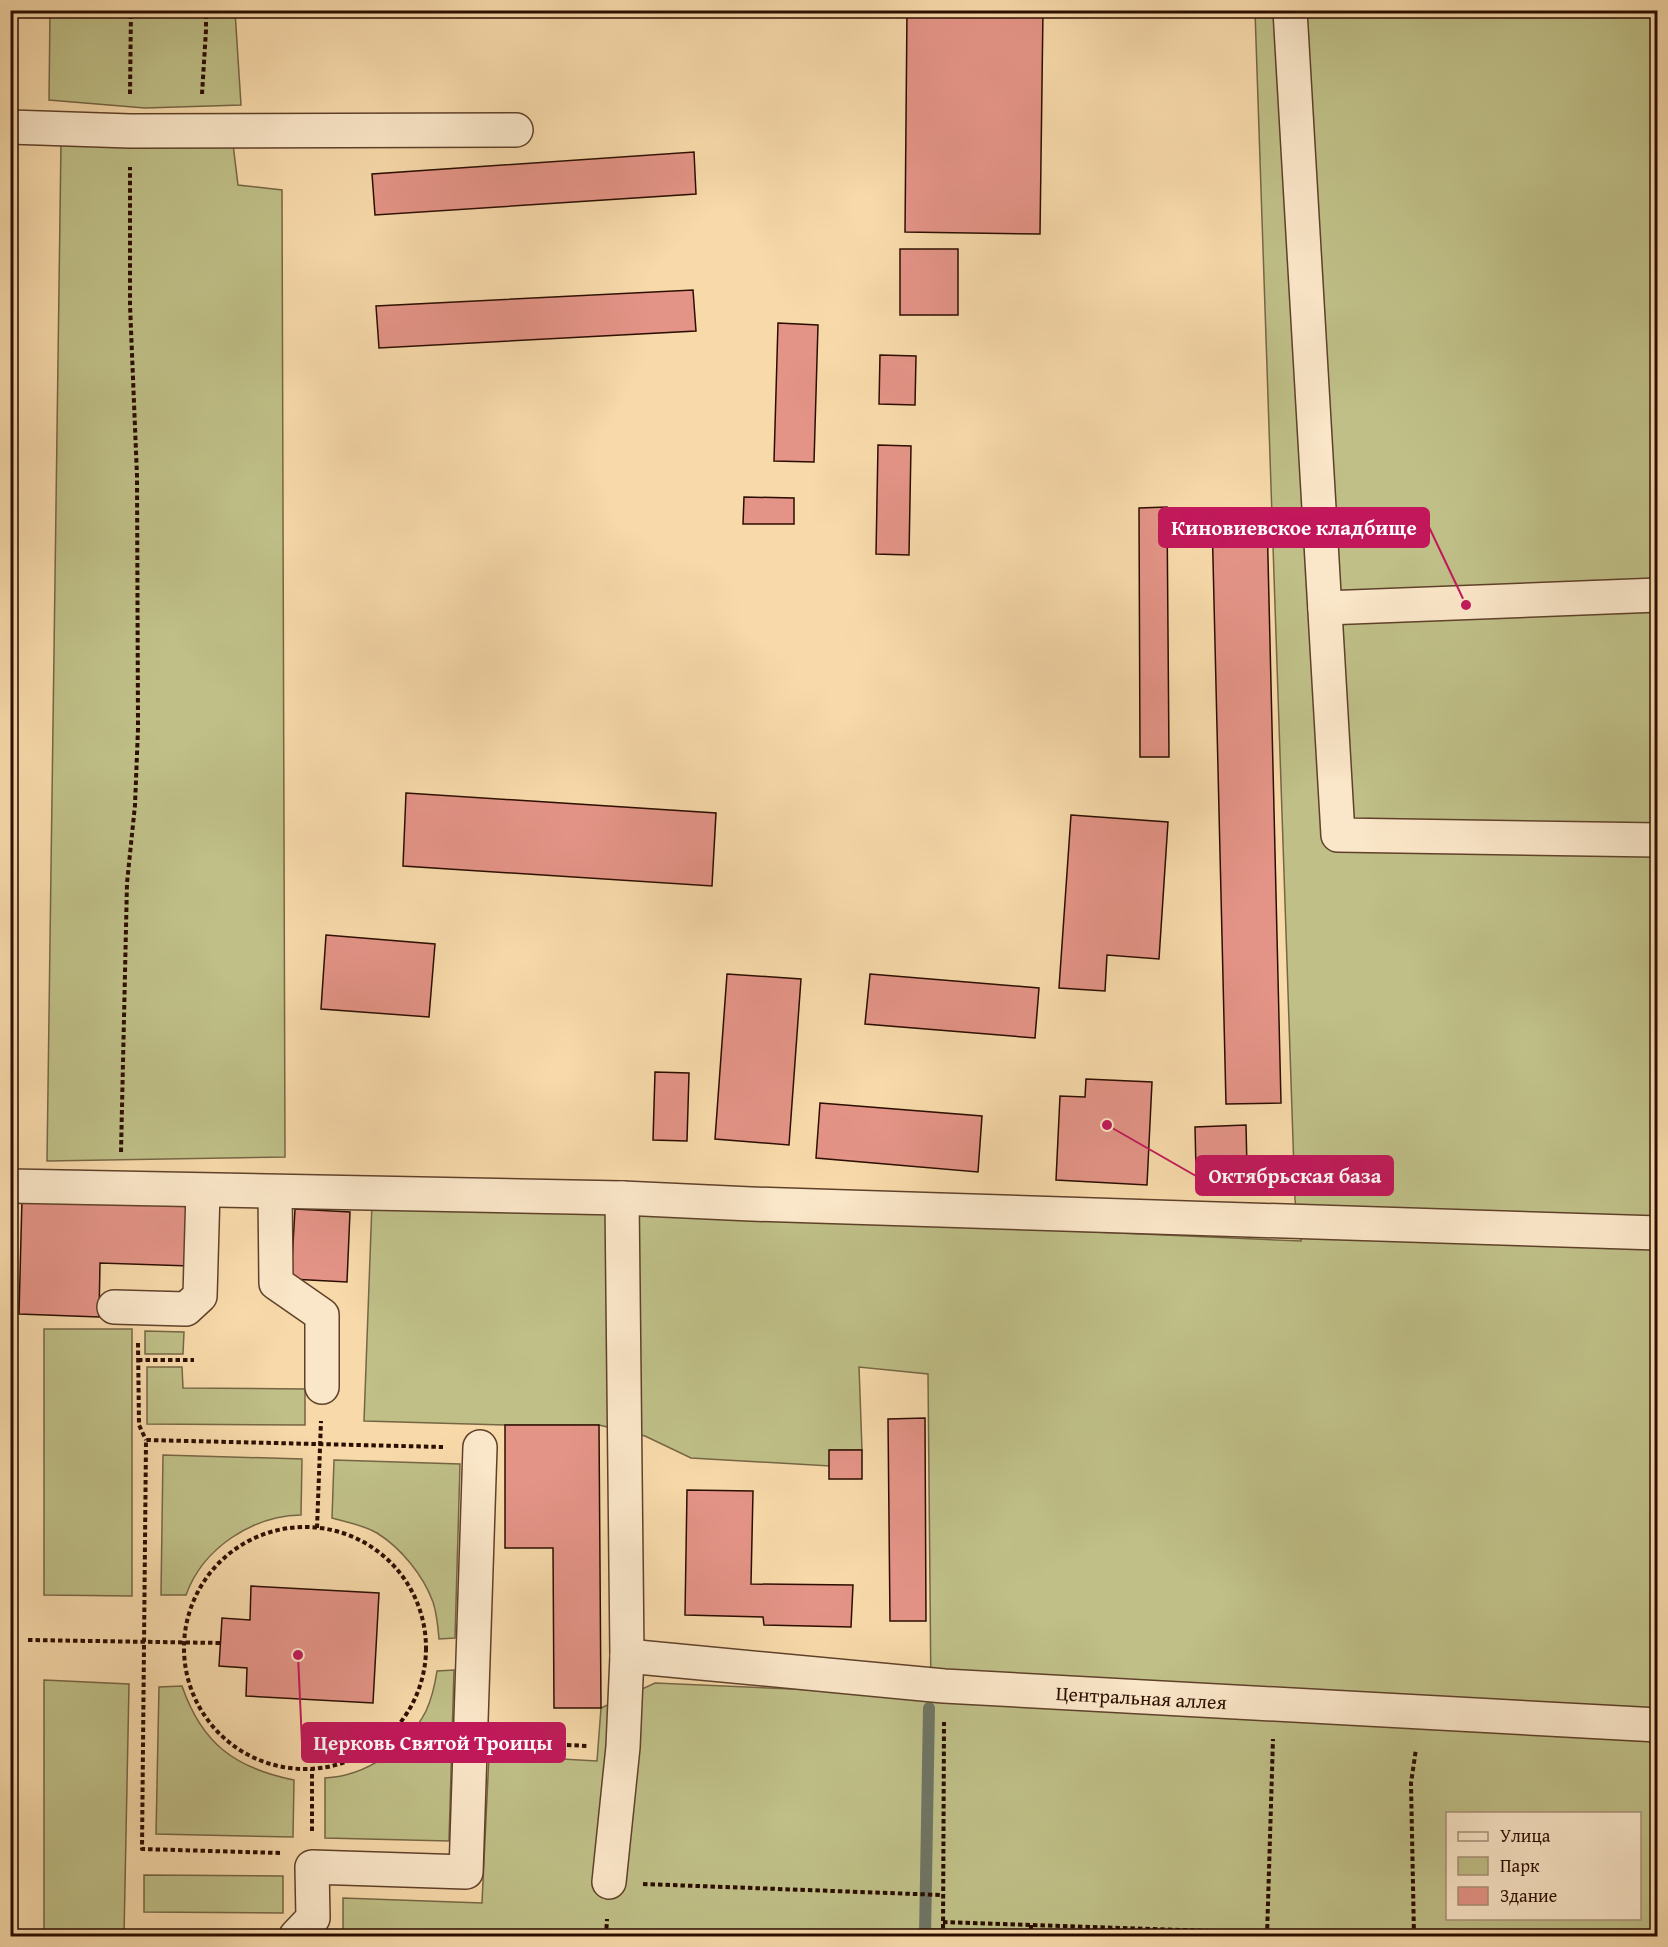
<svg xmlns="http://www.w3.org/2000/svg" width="1668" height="1947" font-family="'Gentium Book Plus',serif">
  <rect width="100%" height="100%" fill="#f7d9aa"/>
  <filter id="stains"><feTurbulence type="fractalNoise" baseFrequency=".00333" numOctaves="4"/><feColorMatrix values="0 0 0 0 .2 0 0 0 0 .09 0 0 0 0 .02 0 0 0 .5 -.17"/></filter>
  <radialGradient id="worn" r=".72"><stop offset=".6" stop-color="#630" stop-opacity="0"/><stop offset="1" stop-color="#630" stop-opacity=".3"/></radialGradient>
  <g fill="#bfbf87" stroke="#766644" stroke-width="1.5" fill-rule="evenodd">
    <path d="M50 11H235L241 105 145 108 49 100Z"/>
    <path d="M1255 11H1657V1936H343V1898L482 1903 489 1755 597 1761 601 1708 655 1683 931 1695 928 1374 859 1367 862 1450H830V1466L691 1458 645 1436 599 1425H505L364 1421 372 1203 623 1211 1301 1241 1295 1200ZM1448 1814H1640V1918H1448Z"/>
    <path d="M61 142 233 144 238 185 282 190 285 1157 47 1161Z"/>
    <path d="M44 1329H132V1596L44 1595Z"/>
    <path d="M145 1331 184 1332 183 1354H145Z"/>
    <path d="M147 1367H182L183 1388 305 1389V1425L147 1424Z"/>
    <path d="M163 1455 302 1459 301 1515C252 1516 203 1548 186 1595H161Z"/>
    <path d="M334 1460 460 1464 455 1638 439 1639C438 1627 437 1614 433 1602 423 1575 401 1548 377 1533 363 1525 347 1522 332 1518Z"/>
    <path d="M454 1670 449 1841 325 1838V1778C366 1776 407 1748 426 1711 432 1698 435 1684 437 1671Z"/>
    <path d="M44 1680 129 1684 124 1936H44Z"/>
    <path d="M182 1686C202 1744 235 1768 294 1780L293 1837 156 1834 159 1687Z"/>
    <path d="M144 1875 283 1876V1913L144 1912Z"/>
  </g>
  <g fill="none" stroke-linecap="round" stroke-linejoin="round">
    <g stroke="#707564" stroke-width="12">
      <path d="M925 1934 1024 1936"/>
      <path d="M925 1936 929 1708"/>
    </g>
  </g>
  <g fill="#e49487" stroke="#2c0e00" stroke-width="1.5">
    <path d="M907 10H1043L1040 234 905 232Z"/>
    <path d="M694 152 696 194 375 215 372 174Z"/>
    <rect x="900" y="249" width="58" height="66"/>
    <path d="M693 290 696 331 379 348 376 306Z"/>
    <path d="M778 323 818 325 814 462 774 461Z"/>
    <path d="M880 355 916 356 915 405 879 404Z"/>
    <path d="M878 445 911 446 909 555 876 554Z"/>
    <path d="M744 497 794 498V524H743Z"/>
    <path d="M1167 507 1169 757H1140L1139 508Z"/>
    <path d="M1267 517 1281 1103 1226 1104 1212 518Z"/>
    <path d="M406 793 716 813 712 886 403 866Z"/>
    <path d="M1071 815 1168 822 1159 959 1107 955 1105 991 1059 988Z"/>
    <path d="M326 935 435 944 429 1017 321 1009Z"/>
    <path d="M727 974 801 979 789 1145 715 1139Z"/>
    <path d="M870 974 1039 988 1035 1038 865 1024Z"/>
    <path d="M655 1072 689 1073 687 1141 653 1140Z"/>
    <path d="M1086 1079 1152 1082 1147 1185 1056 1180 1060 1096 1085 1097Z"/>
    <path d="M820 1103 982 1116 978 1172 816 1158Z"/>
    <path d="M1246 1125 1247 1168 1196 1170 1195 1127Z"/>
    <path d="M22 1199 191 1204 190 1266 100 1263 99 1317 19 1314Z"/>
    <path d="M295 1209 350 1212 347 1282 291 1279Z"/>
    <path d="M925 1418 926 1621H890L888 1419Z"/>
    <path d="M505 1425H599L601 1708H554L553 1548H505Z"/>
    <rect x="829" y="1450" width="33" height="29"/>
    <path d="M687 1490 753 1491 751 1584 853 1585 851 1627 764 1625 763 1617 685 1615Z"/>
    <path d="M251 1586 379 1593 373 1703 246 1696 247 1668 219 1666 222 1618 250 1620Z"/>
  </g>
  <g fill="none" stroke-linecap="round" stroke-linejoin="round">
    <g stroke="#5f412a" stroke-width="36">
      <g id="minor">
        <path d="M1290 10 1338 835 1658 840"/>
        <path d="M10 127 130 131 516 130"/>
        <path d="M1325 608 1658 595"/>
        <path d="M10 1186 622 1198 751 1204 1658 1233"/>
        <path d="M275 1192 276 1283 322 1315V1387"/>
        <path d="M114 1307 186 1309 200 1296 203 1191"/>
        <path id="s1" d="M627 1656 944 1686 1658 1725"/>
        <path d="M609 1882 623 1747 627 1656 622 1198"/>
        <path d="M296 1936 313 1918 312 1867 466 1872 480 1447"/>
      </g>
    </g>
    <g stroke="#2c0e00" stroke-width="4" stroke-dasharray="4.5 3" stroke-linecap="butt">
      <path d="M130 94 131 10"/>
      <path d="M202 94 206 30V10"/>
      <path d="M121 1152 127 883 135 805 138 729 137 476 130 305V167"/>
      <path d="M138 1343 139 1425 146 1440"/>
      <path d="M138 1360H194"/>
      <circle cx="305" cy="1648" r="121"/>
      <path d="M317 1528 321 1421"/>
      <path d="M28 1640 221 1643"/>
      <path d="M507 1742 587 1746"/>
      <path d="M312 1831V1769"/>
      <path d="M280 1853 142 1849 146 1440 443 1447"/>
      <path d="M643 1884 942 1895"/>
      <path d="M943 1922 1362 1936"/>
      <path d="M1031 1925V1936"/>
      <path d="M1112 1928V1936"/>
      <path d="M606 1936 607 1919"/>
      <path d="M943 1936 944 1722"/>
      <path d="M1177 1936V1930"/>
      <path d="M1267 1936 1273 1739"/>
      <path d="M1414 1936 1411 1783 1416 1749"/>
    </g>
    <use href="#minor" stroke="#fae6c8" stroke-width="33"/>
  </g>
  <g text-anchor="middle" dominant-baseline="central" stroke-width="4.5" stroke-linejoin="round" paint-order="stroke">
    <g font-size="20" fill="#2c0e00" stroke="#fae6c8">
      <text stroke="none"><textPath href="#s1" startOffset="516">Центральная аллея</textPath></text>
    </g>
  </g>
  <path fill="none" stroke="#c2185b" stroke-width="2" d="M1466 605L1429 527M1107 1125L1196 1176M298 1655L302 1743"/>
  <g fill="#c2185b" stroke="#fae6c8" stroke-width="2">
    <circle cx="1466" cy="605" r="6"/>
    <circle cx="1107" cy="1125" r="6"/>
    <circle cx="298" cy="1655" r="6"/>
  </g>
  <g fill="#c2185b" stroke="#c2185b" stroke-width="2">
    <rect x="1159" y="508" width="270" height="39" rx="6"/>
    <rect x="1196" y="1156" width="197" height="39" rx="6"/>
    <rect x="302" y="1723" width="263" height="39" rx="6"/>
  </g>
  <g font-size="21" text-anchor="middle" font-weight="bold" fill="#fff">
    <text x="1294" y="535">Киновиевское кладбище</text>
    <text x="1295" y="1183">Октябрьская база</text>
    <text x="433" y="1750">Церковь Святой Троицы</text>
  </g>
  <rect width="1668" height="1947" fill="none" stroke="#f7d9aa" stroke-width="36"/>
  <rect x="12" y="12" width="1644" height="1923" fill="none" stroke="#2c0e00" stroke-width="3"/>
  <rect x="18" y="18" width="1632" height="1911" fill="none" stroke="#2c0e00" stroke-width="1.5"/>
  <rect x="1446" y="1812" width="195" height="108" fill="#fae6c8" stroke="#a89078" stroke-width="1.5"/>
  <rect x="1458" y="1832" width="30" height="9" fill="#fae6c8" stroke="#a89078" stroke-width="1.5"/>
  <text x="1500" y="1842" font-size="18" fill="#2c0e00">Улица</text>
  <rect x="1458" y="1857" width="30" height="18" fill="#bfbf87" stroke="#a89078" stroke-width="1.5"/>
  <text x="1500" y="1872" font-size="18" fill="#2c0e00">Парк</text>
  <rect x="1458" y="1887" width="30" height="18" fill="#e49487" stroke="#a89078" stroke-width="1.5"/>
  <text x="1500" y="1902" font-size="18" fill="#2c0e00">Здание</text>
  <rect width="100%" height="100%" filter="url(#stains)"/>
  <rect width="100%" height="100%" fill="url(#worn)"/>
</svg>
